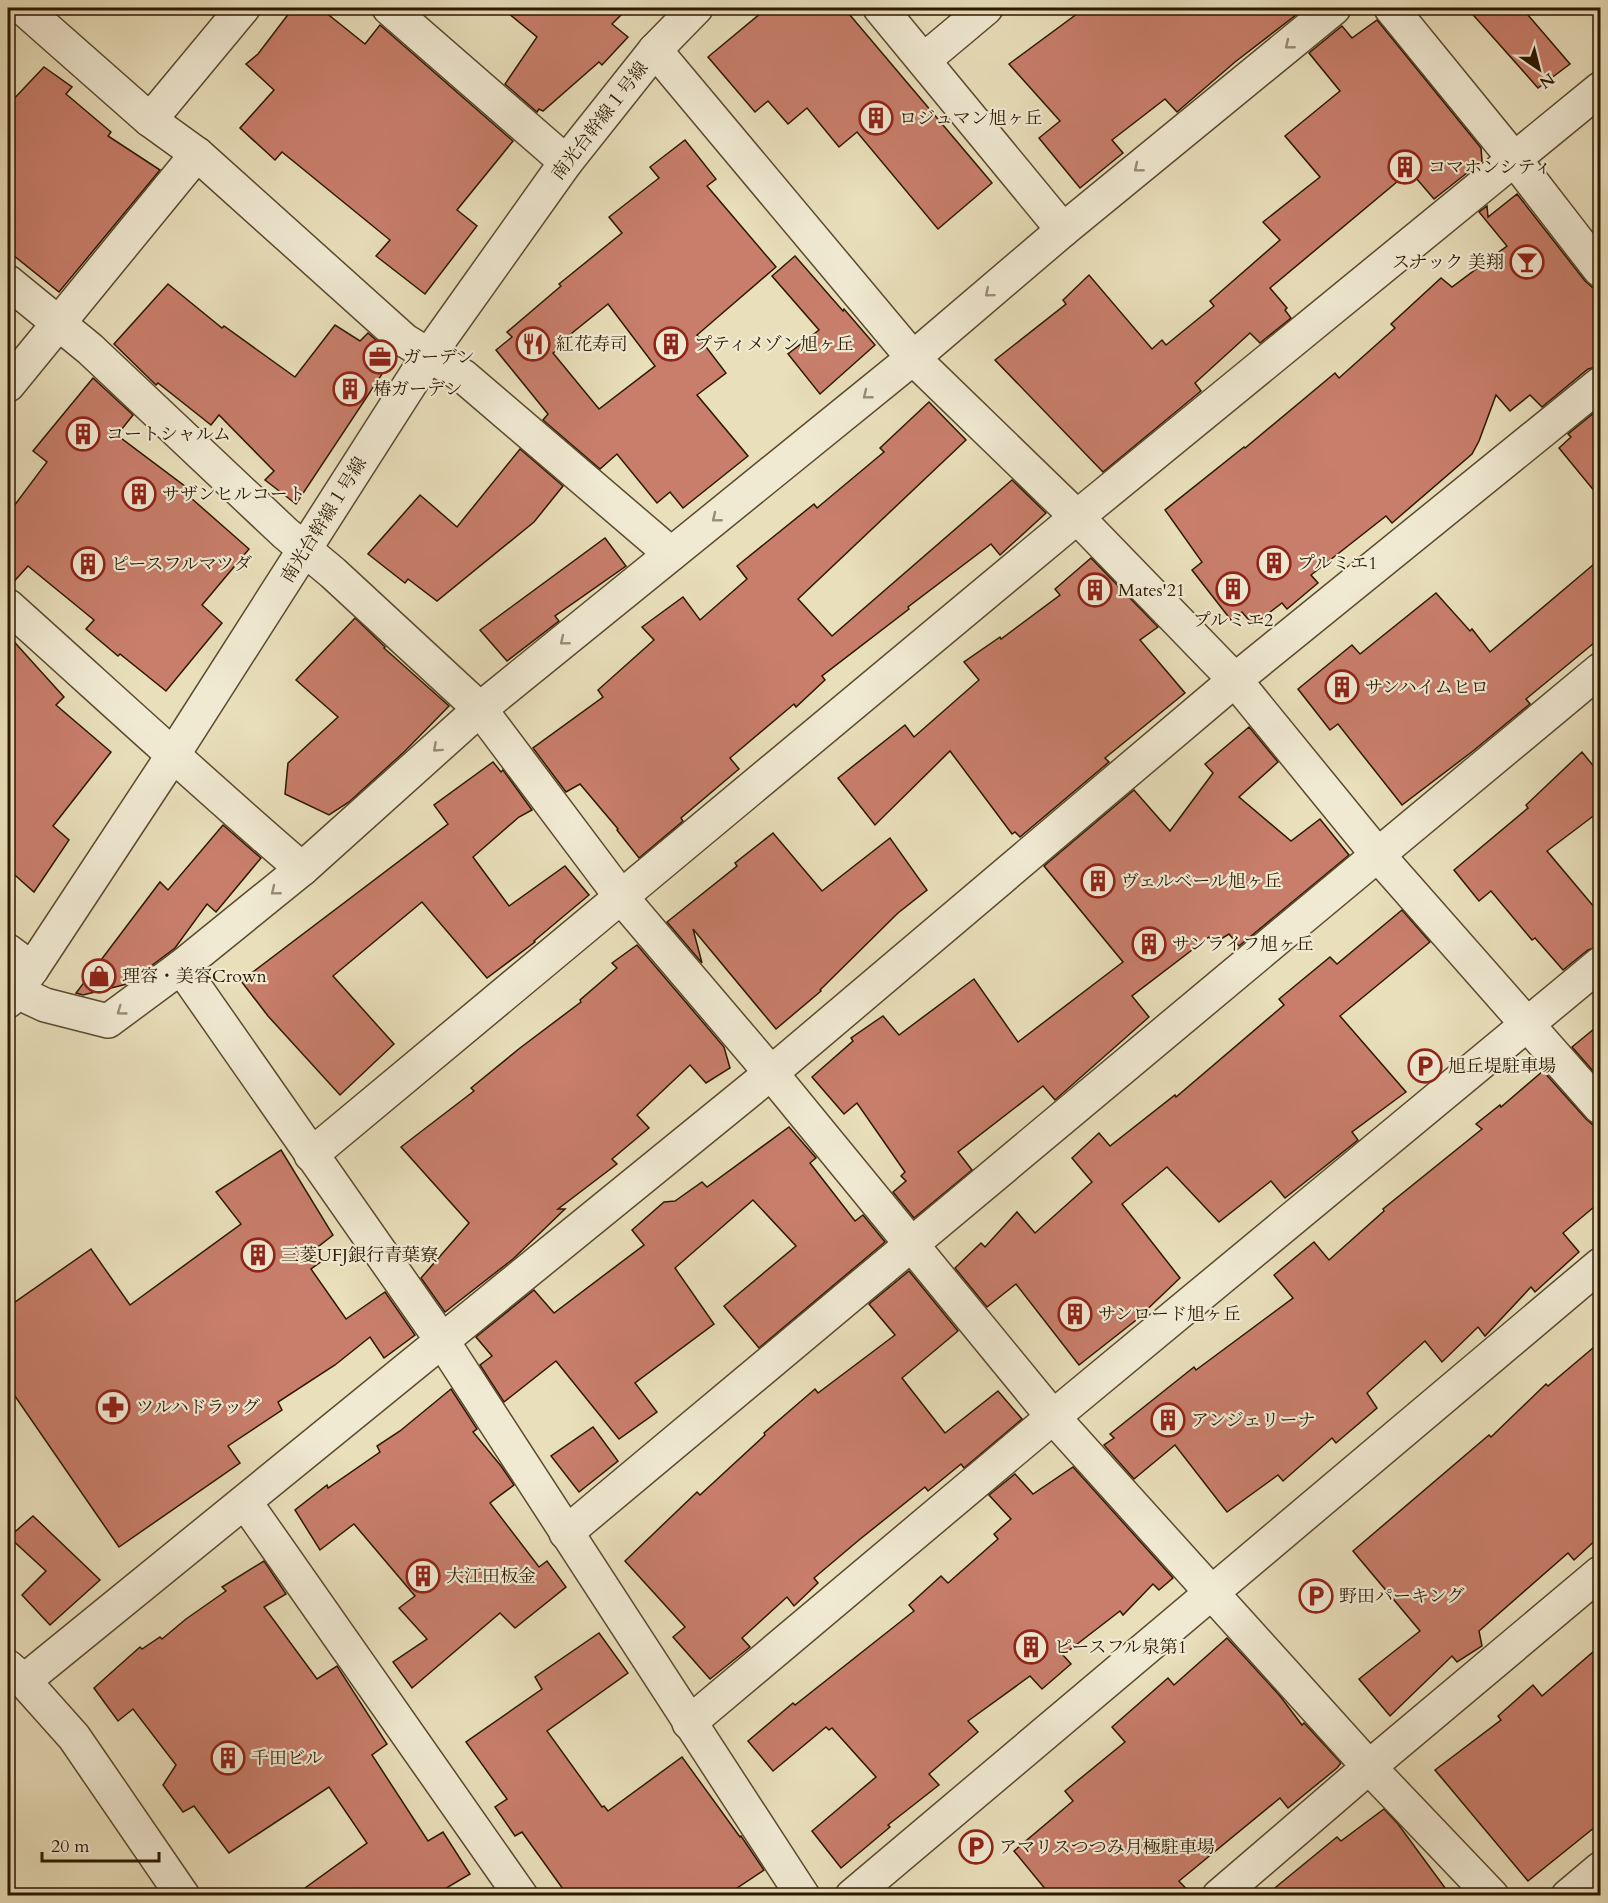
<svg xmlns="http://www.w3.org/2000/svg" width="1608" height="1903" font-family="Cardo,'Noto Serif JP',serif">
  <rect width="100%" height="100%" fill="#e9dfbb"/>
  <filter id="stains"><feTurbulence type="fractalNoise" baseFrequency=".00333" numOctaves="4"/><feColorMatrix values="0 0 0 0 .2 0 0 0 0 .09 0 0 0 0 .02 0 0 0 .5 -.17"/></filter>
  <radialGradient id="worn" r=".72"><stop offset=".6" stop-color="#630" stop-opacity="0"/><stop offset="1" stop-color="#630" stop-opacity=".3"/></radialGradient>
  <g fill="#c87e6b" stroke="#2c1900" stroke-width="1.5" fill-rule="evenodd">
    <path d="M293 8H320L365 44 380 25 513 141 457 210 477 226 425 294 376 256 390 240 282 152 275 160 240 128 274 90 246 64 258 54Z"/>
    <path d="M502 8H628L612 24 628 37 602 65 599 62 543 111 539 109 537 112 505 84 537 37Z"/>
    <path d="M767 8H844L992 183 938 229 857 132 839 147 807 108 788 124 768 101 755 112 708 57Z"/>
    <path d="M1085 8H1305L1235 62 1177 112 1165 99 1112 140 1123 153 1080 188 1039 138 1060 121 1009 64Z"/>
    <path d="M1467 8H1522L1570 64 1538 88Z"/>
    <path d="M1377 20 1481 148 1482 161 1434 199 1410 171 1270 288 1287 308 1285 310 1291 318 1260 343 1250 333 1195 383 1201 391 1103 472 995 360 1066 304 1063 300 1089 275 1152 349 1162 340 1166 345 1214 306 1210 301 1280 240 1263 222 1320 177 1285 136 1340 91 1309 53 1342 26 1352 38Z"/>
    <path d="M44 67 72 87 66 94 111 132 108 136 160 170 59 292 8 251V105Z"/>
    <path d="M685 140 716 179 707 186 776 267 697 335 726 373 697 395 748 456 683 508 670 492 657 503 617 454 600 469 543 420 548 414 496 350 512 337 507 332 561 286 559 284 622 233 609 217 659 178 650 167ZM608 304 655 366 599 409 553 353 558 349 556 346Z"/>
    <path d="M1517 194 1585 281 1592 287 1600 288V366L1588 369 1542 407 1530 395 1510 411 1496 395 1479 441 1472 454 1392 523 1386 516 1311 575 1318 583 1287 609 1282 603 1253 625 1242 612 1231 620 1192 570 1202 562 1165 510 1244 447 1245 448 1335 373 1339 378 1395 328 1391 324 1441 278 1452 287 1507 246 1479 212 1487 206 1488 217Z"/>
    <path d="M795 256 843 311 844 309 875 345 820 394 788 354 819 330 772 276Z"/>
    <path d="M168 284 222 328 224 326 295 377 335 325 360 341 368 333 394 356 296 504 265 480 274 471 219 415 211 425 158 383 156 385 114 344Z"/>
    <path d="M93 378 133 415 117 435 186 487 183 491 249 549 202 605 222 623 166 691 120 654 118 656 86 629 94 620 28 566 8 588V514L47 462 33 451Z"/>
    <path d="M929 402 966 440 798 599 832 636 1012 480 1046 513 1000 555 991 544 908 607 909 609 822 676 825 680 796 707 794 704 730 758 739 769 681 818 683 821 639 858 617 830 618 829 580 784 566 792 533 748 603 697 598 690 654 640 642 627 683 597 700 620 747 579 737 566 814 504 817 508 884 452 880 448Z"/>
    <path d="M1600 408V498L1559 448 1571 437 1568 434Z"/>
    <path d="M520 449 563 486 534 522 437 601 408 579 405 583 368 554 420 495 457 527Z"/>
    <path d="M605 538 626 566 555 616 559 621 507 661 480 630Z"/>
    <path d="M1091 558 1158 627 1140 640 1185 693 1105 758 1109 762 1020 837 1015 832 1012 834 950 751 875 825 838 778 905 725 914 737 979 680 964 662 1000 637 1001 639 1060 595 1055 589Z"/>
    <path d="M1600 559V638L1526 699 1530 704 1473 751 1402 805 1338 724 1330 730 1298 689 1352 645 1360 654 1436 593 1470 631 1472 629 1490 652Z"/>
    <path d="M355 618 385 647 384 648 449 706 404 752 349 802 329 815 285 794 288 763 338 717 296 680Z"/>
    <path d="M8 635 64 697 56 705 111 752 53 826 69 840 34 892 8 869Z"/>
    <path d="M1249 727 1278 762 1239 797 1291 841 1320 819 1349 855 1239 946 1229 934 1213 944 1209 937 1132 996 1149 1017 1055 1100 1043 1086 958 1152 972 1170 914 1218 893 1192 906 1181 901 1176 905 1172 857 1103 844 1114 812 1077 853 1041 851 1038 883 1016 899 1035 974 979 1018 1042 1123 962 1044 866 1134 790 1170 831 1213 773 1205 764Z"/>
    <path d="M1582 752 1600 774V811L1547 851 1600 914V946L1588 950 1563 970 1535 938 1532 940 1491 891 1479 901 1454 870 1528 808 1526 805Z"/>
    <path d="M493 762 501 772 503 770 532 810 519 817 473 857 509 906 565 866 589 895 534 941 535 942 487 978 422 902 333 976 394 1044 340 1095 268 1016 241 981 448 824 434 805Z"/>
    <path d="M223 825 261 858 216 912 207 904 175 948 127 984 83 995 76 993 160 882 168 890Z"/>
    <path d="M773 833 822 891 890 838 927 890 898 913 820 990 821 991 776 1029 693 929 702 963 667 922 737 866 735 863Z"/>
    <path d="M1402 910 1430 942 1340 1016 1406 1092 1352 1132 1358 1140 1285 1198 1271 1181 1219 1222 1167 1167 1122 1204 1180 1278 1135 1321 1079 1365 1016 1284 987 1307 955 1268 981 1243 985 1247 1017 1212 1035 1233 1092 1182 1072 1158 1099 1133 1110 1146 1175 1095 1176 1097 1284 1005 1279 999 1330 957 1337 964Z"/>
    <path d="M637 945 724 1047 730 1068 706 1083 690 1065 637 1115 649 1128 612 1159 617 1164 558 1209H565L513 1259 445 1312 421 1278 469 1223 401 1147 474 1091 471 1088 520 1048 581 1002 580 1000 617 968 612 963Z"/>
    <path d="M1600 1024V1079L1572 1047Z"/>
    <path d="M1543 1071 1586 1119 1593 1125H1600V1202L1563 1233 1579 1252 1535 1292 1531 1287 1485 1336 1478 1327 1442 1362 1425 1341 1367 1393 1377 1408 1336 1443 1332 1438 1283 1481 1278 1475 1227 1512 1175 1445 1134 1479 1104 1445 1114 1438 1110 1434 1194 1367 1196 1370 1293 1298 1274 1275 1314 1242 1329 1260 1384 1211 1383 1209 1482 1129 1476 1124 1500 1105 1501 1107Z"/>
    <path d="M789 1127 816 1158 810 1163 855 1221 863 1215 885 1242 759 1348 724 1306 796 1246 753 1200 675 1268 714 1324 635 1383 657 1412 619 1439 556 1361 504 1402 480 1365 492 1356 476 1337 534 1290 554 1313 644 1245 632 1230 664 1202 675 1201 702 1182 707 1187Z"/>
    <path d="M281 1150 333 1235 314 1250 322 1261 311 1269 346 1319 385 1292 415 1335 384 1358 370 1337 335 1365 278 1402 282 1410 228 1446 240 1463 119 1547 8 1386V1307L91 1249 130 1305 241 1224 216 1192Z"/>
    <path d="M909 1271 958 1331 902 1378 945 1433 998 1391 1022 1419 964 1468 961 1464 928 1491 925 1487 859 1540 814 1578 818 1583 794 1606 787 1597 742 1638 750 1647 710 1679 673 1637 685 1627 625 1561 697 1492 700 1495 765 1435 764 1433 815 1389 818 1393 895 1335 869 1304Z"/>
    <path d="M1600 1342V1536L1574 1560 1568 1553 1479 1631 1482 1646 1457 1662 1452 1656 1390 1716 1359 1679 1420 1631 1353 1551 1489 1435 1491 1437 1546 1384 1548 1386Z"/>
    <path d="M451 1389 477 1429 473 1432 501 1466 514 1485 490 1503 539 1567 547 1561 566 1587 515 1628 500 1613 412 1688 393 1662 427 1639 399 1608 415 1596 354 1524 320 1550 295 1510 327 1485 328 1488 380 1452 377 1446 400 1431Z"/>
    <path d="M593 1427 618 1461 579 1492 551 1456Z"/>
    <path d="M1073 1467 1173 1578 1159 1590 1153 1584 1123 1615 1120 1611 1063 1655 1071 1664 1042 1689 1030 1676 968 1721 978 1732 929 1774 939 1785 888 1825 890 1827 841 1868 812 1831 876 1777 832 1728 829 1730 826 1727 773 1771 748 1741 793 1703 795 1705 914 1611 909 1605 941 1576 948 1583 998 1539 994 1534 1011 1519 989 1495 1015 1474 1033 1494Z"/>
    <path d="M33 1516 100 1580 50 1625 22 1595 46 1571 9 1537Z"/>
    <path d="M264 1561 286 1594 264 1607 317 1679 337 1666 387 1744 372 1755 428 1841 443 1832 470 1874 433 1896H294L367 1843 329 1787 229 1853 194 1806 183 1812 163 1785 176 1765 133 1709 118 1721 94 1688 140 1647 142 1649 160 1637 162 1639 186 1619 226 1591 222 1587Z"/>
    <path d="M599 1633 628 1673 547 1731 602 1807 604 1806 608 1811 682 1757 740 1837 741 1836 764 1870 725 1896H568L522 1832 515 1836 495 1807 507 1799 466 1742 542 1689 535 1677Z"/>
    <path d="M1227 1638 1280 1696 1302 1725 1304 1723 1341 1763 1337 1768 1288 1808 1280 1798 1179 1881 1193 1896H1051L1014 1851 1073 1801 1065 1791 1125 1742 1112 1727 1168 1678 1174 1685Z"/>
    <path d="M1600 1646V1823L1528 1881 1435 1770 1501 1720 1498 1716 1533 1685 1542 1696Z"/>
    <path d="M1384 1809 1398 1824 1451 1896H1265L1337 1837 1341 1841Z"/>
  </g>
  <g fill="none" stroke-linecap="round" stroke-linejoin="round">
    <g stroke="#5b4a2f" stroke-width="36">
      <g id="minor">
        <path d="M23 8 150 120 197 154 404 340 463 376 671 554"/>
        <path d="M389 8 566 162"/>
        <path d="M880 8 1063 230"/>
        <path d="M1391 8 1515 160 1600 270"/>
        <path d="M655 50 913 358 1077 517 1235 680 1377 854 1600 1107"/>
        <path d="M924 60 986 8"/>
        <path d="M150 120 243 8"/>
        <path d="M8 282 90 349 285 533 333 573 480 709 622 898 771 1073 1053 1417 1369 1767 1492 1896"/>
        <path d="M8 385 197 154"/>
        <path d="M8 606C106 694 202 783 302 869"/>
        <path d="M8 951 32 969"/>
        <path d="M181 967 443 1342 803 1896"/>
        <path d="M15 991 45 1005 108 1021 181 967 302 869 480 709 913 358 1063 230 1334 8"/>
        <path d="M8 1001 32 969 173 755 428 356 566 162 655 50 696 8"/>
        <path d="M311 1155 1077 517 1600 89"/>
        <path d="M245 1502 521 1896"/>
        <path d="M566 1533C912 1246 1254 956 1600 670"/>
        <path d="M8 1667 24 1681 74 1737 183 1896"/>
        <path d="M24 1681 771 1073 1235 680 1600 384"/>
        <path d="M689 1723 1053 1417 1600 964"/>
        <path d="M852 1896 1600 1265"/>
        <path d="M1219 1896 1369 1767 1600 1573"/>
        <path d="M1568 1896 1600 1869"/>
      </g>
    </g>
    <use href="#minor" stroke="#f1ead3" stroke-width="33"/>
  </g>
  <defs><path id="oneway-chevron" d="M-2-3.5L2.5 0L-2 3.5" fill="none" stroke-width="1.6" stroke-linecap="round" stroke-linejoin="round" transform="scale(1.5)"/></defs>
  <g stroke="#988c74">
    <use href="#oneway-chevron" transform="translate(1289 45) rotate(141)"/>
    <use href="#oneway-chevron" transform="translate(1138 168) rotate(141)"/>
    <use href="#oneway-chevron" transform="translate(989 293) rotate(140)"/>
    <use href="#oneway-chevron" transform="translate(867 395) rotate(141)"/>
    <use href="#oneway-chevron" transform="translate(716 518) rotate(141)"/>
    <use href="#oneway-chevron" transform="translate(564 641) rotate(141)"/>
    <use href="#oneway-chevron" transform="translate(437 748) rotate(138)"/>
    <use href="#oneway-chevron" transform="translate(275 891) rotate(141)"/>
    <use href="#oneway-chevron" transform="translate(121 1011) rotate(144)"/>
  </g>
  <defs>
    <g id="building-ring" transform="scale(1.725)"><circle r="9.5" fill="#f1ead3" stroke="#8f2418" stroke-width="1.5"/><path d="M-4-6H4V6H1V3H-1V6H-4ZM-2.5-4.3h1.7v1.8h-1.7ZM.8-4.3h1.7v1.8H.8ZM-2.5-1h1.7V.8h-1.7ZM.8-1h1.7V.8H.8Z" fill="#8f2418"/></g>
    <g id="bar-ring" transform="scale(1.725)"><circle r="9.5" fill="#f1ead3" stroke="#8f2418" stroke-width="1.5"/><path d="M-6-5H6L.8 .8V4.5H3.5V6h-7V4.5H-.8V.8Z" fill="#8f2418"/></g>
    <g id="restaurant-ring" transform="scale(1.725)"><circle r="9.5" fill="#f1ead3" stroke="#8f2418" stroke-width="1.5"/><path d="M-5-6h1v4h1v-4h1v4h1v-4h1v5L-1.5 .5V6h-2V.5L-5-1ZM5-6V6H3V1.5H1.5Q1.5-4 5-6Z" fill="#8f2418"/></g>
    <g id="office-ring" transform="scale(1.725)"><circle r="9.5" fill="#f1ead3" stroke="#8f2418" stroke-width="1.5"/><path d="M-6-3h4V-5.5h4V-3h4V5H-6ZM-1-4.5V-3h2v-1.5ZM-6 0V1H6V0Z" fill="#8f2418"/></g>
    <g id="shop-ring" transform="scale(1.725)"><circle r="9.5" fill="#f1ead3" stroke="#8f2418" stroke-width="1.5"/><path d="M-5-2.5h2.3a2.7 3.5 0 0 1 5.4 0H5L5.5 6h-11ZM-1.5-2.5h3a1.5 2.3 0 0 0-3 0Z" fill="#8f2418"/></g>
    <g id="parking-ring" transform="scale(1.725)"><circle r="9.5" fill="#f1ead3" stroke="#8f2418" stroke-width="1.5"/><path d="M-3.5-5.5H1a3.5 3.5 0 0 1 0 7H-1V5.5H-3.5ZM-1-3.4V-.6H.8a1.4 1.4 0 0 0 0-2.8Z" fill="#8f2418"/></g>
    <g id="pharmacy-ring" transform="scale(1.725)"><circle r="9.5" fill="#f1ead3" stroke="#8f2418" stroke-width="1.5"/><path d="M-2-6h4v4h4v4h-4v4h-4v-4h-4v-4h4Z" fill="#8f2418"/></g>
  </defs>
  <g fill-rule="evenodd">
    <use href="#building-ring" x="876" y="118"/>
    <use href="#building-ring" x="1405" y="167"/>
    <use href="#bar-ring" x="1527" y="262"/>
    <use href="#restaurant-ring" x="533" y="344"/>
    <use href="#building-ring" x="671" y="344"/>
    <use href="#office-ring" x="380" y="357"/>
    <use href="#building-ring" x="350" y="389"/>
    <use href="#building-ring" x="83" y="434"/>
    <use href="#building-ring" x="139" y="494"/>
    <use href="#building-ring" x="1274" y="563"/>
    <use href="#building-ring" x="88" y="564"/>
    <use href="#building-ring" x="1233" y="589"/>
    <use href="#building-ring" x="1095" y="590"/>
    <use href="#building-ring" x="1342" y="687"/>
    <use href="#building-ring" x="1098" y="881"/>
    <use href="#building-ring" x="1149" y="944"/>
    <use href="#shop-ring" x="99" y="976"/>
    <use href="#parking-ring" x="1425" y="1066"/>
    <use href="#building-ring" x="258" y="1255"/>
    <use href="#building-ring" x="1075" y="1314"/>
    <use href="#pharmacy-ring" x="113" y="1407"/>
    <use href="#building-ring" x="1168" y="1420"/>
    <use href="#building-ring" x="423" y="1576"/>
    <use href="#parking-ring" x="1316" y="1596"/>
    <use href="#building-ring" x="1031" y="1647"/>
    <use href="#building-ring" x="228" y="1758"/>
    <use href="#parking-ring" x="976" y="1847"/>
  </g>
  <g text-anchor="middle" dominant-baseline="central" stroke-width="4.5" stroke-linejoin="round" paint-order="stroke">
    <g font-size="18" fill="#2c1900" stroke="#f1ead3" text-anchor="start">
      <text x="899" y="118">ロジュマン旭ヶ丘</text>
      <text x="1428" y="167">コマホンシティ</text>
      <text x="1504" y="262" text-anchor="end">スナック 美翔</text>
      <text x="556" y="344">紅花寿司</text>
      <text x="694" y="344">プティメゾン旭ヶ丘</text>
      <text x="403" y="357">ガーデン</text>
      <text x="373" y="389">椿ガーデン</text>
      <text x="106" y="434">コートシャルム</text>
      <text x="162" y="494">サザンヒルコート</text>
      <text x="1297" y="563">プルミエ1</text>
      <text x="111" y="564">ピースフルマツダ</text>
      <text x="1118" y="590">Mates'21</text>
      <text x="1233" y="620" text-anchor="middle">プルミエ2</text>
      <text x="1365" y="687">サンハイムヒロ</text>
      <text x="1121" y="881">ヴェルベール旭ヶ丘</text>
      <text x="1172" y="944">サンライフ旭ヶ丘</text>
      <text x="122" y="976">理容・美容Crown</text>
      <text x="1448" y="1066">旭丘堤駐車場</text>
      <text x="281" y="1255">三菱UFJ銀行青葉寮</text>
      <text x="1098" y="1314">サンロード旭ヶ丘</text>
      <text x="136" y="1407">ツルハドラッグ</text>
      <text x="1191" y="1420">アンジェリーナ</text>
      <text x="446" y="1576">大江田板金</text>
      <text x="1339" y="1596">野田パーキング</text>
      <text x="1054" y="1647">ピースフル泉第1</text>
      <text x="251" y="1758">千田ビル</text>
      <text x="999" y="1847">アマリスつつみ月極駐車場</text>
    </g>
    <g font-size="18" fill="#2c1900" stroke="#f1ead3">
      <text transform="translate(600 121) rotate(-52)">南光台幹線１号線</text>
      <text transform="translate(324 520) rotate(-58)">南光台幹線１号線</text>
    </g>
  </g>
  <rect width="1608" height="1903" fill="none" stroke="#e9dfbb" stroke-width="30"/>
  <rect x="9" y="9" width="1590" height="1885" fill="none" stroke="#2c1900" stroke-width="3"/>
  <rect x="15" y="15" width="1578" height="1873" fill="none" stroke="#2c1900" stroke-width="1.5"/>
  <g transform="translate(1539 69) rotate(145)" stroke="#f1ead3" stroke-width="4.5" paint-order="stroke">
  <path d="M0-4.5L10 22L0 15L-10 22Z" fill="#2c1900"/>
  <text y="-9" font-size="16" font-weight="bold" text-anchor="middle" fill="#2c1900">N</text>
  </g>
  <path d="M42 1852v9h117v-9" fill="none" stroke="#2c1900" stroke-width="3"/>
  <text x="51" y="1852" font-size="18" fill="#2c1900" stroke="#f1ead3" stroke-width="4.5" paint-order="stroke">20 m</text>
  <rect width="100%" height="100%" filter="url(#stains)"/>
  <rect width="100%" height="100%" fill="url(#worn)"/>
</svg>
